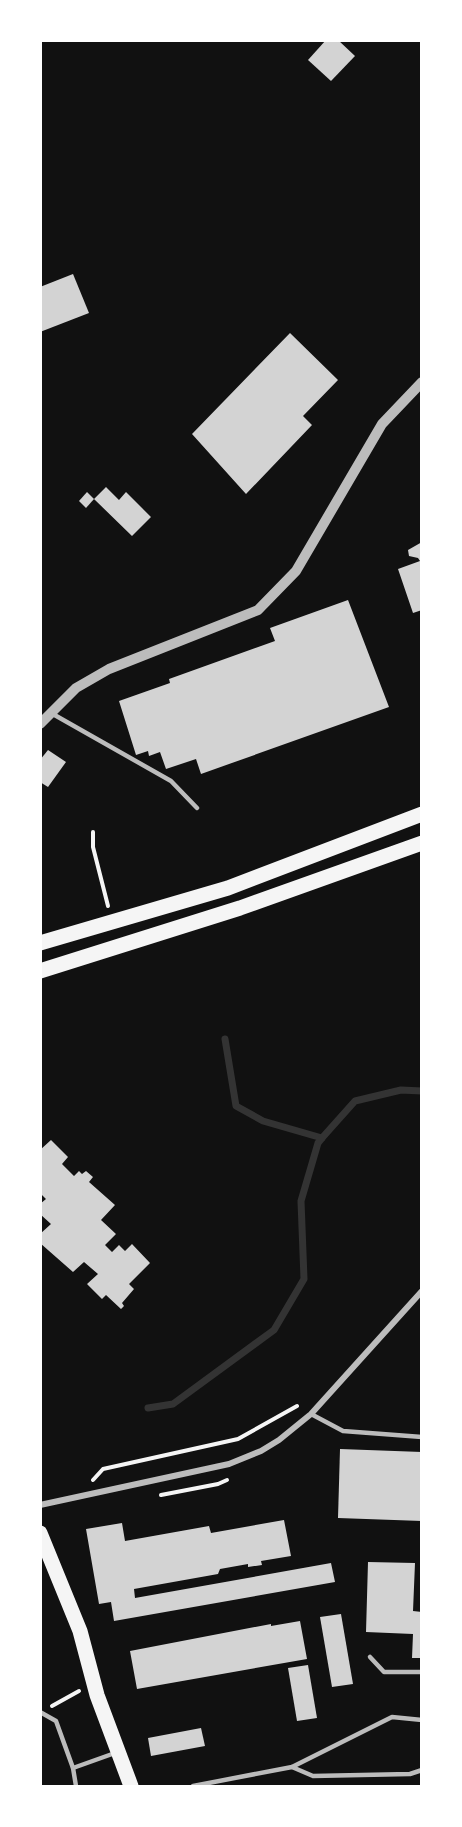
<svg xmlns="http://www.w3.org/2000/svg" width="462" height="1827" font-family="'Sofia Sans Condensed',sans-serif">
  <rect width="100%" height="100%" fill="#111"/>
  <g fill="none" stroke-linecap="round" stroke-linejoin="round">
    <g stroke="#333" stroke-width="7">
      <path d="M225 1039 236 1106 263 1121 322 1138"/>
      <path d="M148 1408 173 1404 274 1330 304 1279 301 1201 318 1143 322 1138 355 1101 401 1090 422 1091"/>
    </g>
  </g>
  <g fill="#d3d3d3">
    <path d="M326 40H338L355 56 331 81 308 60Z"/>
    <path d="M73 274 89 313 40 332V287Z"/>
    <path d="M290 333 338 380 303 416 312 425 246 494 192 434Z"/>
    <path d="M106 487 119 500 126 492 151 517 132 536 94 499Z"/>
    <path d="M87 492 94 499 86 508 79 501Z"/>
    <path d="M422 542V610L413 613 398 569 420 561 418 558 409 556 408 550Z"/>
    <path d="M348 600 389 707 201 774 196 759 166 769 160 752 149 756 148 751 136 755 119 701 170 683 169 679 275 641 270 628Z"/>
    <path d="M48 750 66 762 48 787 40 782V760Z"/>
    <path d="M51 1140 68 1157 62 1164 74 1176 79 1171 82 1174 86 1171 93 1177 89 1182 115 1205 101 1220 116 1234 105 1245 112 1252 119 1245 125 1251 132 1244 150 1263 129 1284 134 1289 122 1303 124 1306 121 1309 106 1295 102 1299 87 1284 98 1274 84 1262 73 1272 40 1243V1234L51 1224 40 1214V1204L46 1199 40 1193V1150Z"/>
    <path d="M340 1449 422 1452V1521L338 1518Z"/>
    <path d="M284 1520 291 1556 261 1561 262 1565 248 1567V1564L220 1569 218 1574 134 1589 135 1598 331 1563 335 1582 114 1621 111 1602 99 1604 86 1529 122 1523 125 1541 209 1526 211 1533Z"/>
    <path d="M368 1562 415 1563 413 1611 422 1612V1658H412L413 1634 366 1632Z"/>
    <path d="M341 1614 353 1684 332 1687 320 1617Z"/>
    <path d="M300 1621 307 1659 137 1689 130 1651 271 1624V1626Z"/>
    <path d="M308 1665 317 1718 297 1721 288 1668Z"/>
    <path d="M201 1728 205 1746 151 1756 148 1738Z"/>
  </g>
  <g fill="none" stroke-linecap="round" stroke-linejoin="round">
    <g stroke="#f5f5f5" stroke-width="4">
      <path d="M93 832V847L108 906"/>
      <path d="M93 1480 103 1469 238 1439 297 1406"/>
      <path d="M161 1495 218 1484 227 1480"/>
      <path d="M52 1706 79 1691"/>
    </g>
    <g stroke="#bcbcbc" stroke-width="4.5">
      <path d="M51 713 171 781 197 808"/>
      <path d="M311 1414 343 1431 422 1437"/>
      <path d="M370 1657 384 1672H422"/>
      <path d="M40 1712 56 1721 73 1768 76 1786"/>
      <path d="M292 1767 313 1776 410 1774 422 1770"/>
      <path d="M73 1768 115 1753"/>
      <path d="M193 1786 292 1767 392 1717 422 1720"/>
    </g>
    <path stroke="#bcbcbc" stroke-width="6" d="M40 1505 229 1464 261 1451 279 1440 311 1414 422 1291"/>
    <path stroke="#bcbcbc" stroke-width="10" d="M40 724 76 688 109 669 258 610 296 571 382 424 422 382"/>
    <g stroke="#f5f5f5" stroke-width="15">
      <path d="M40 943 228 888 422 814"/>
      <path d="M40 971 240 908 422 843"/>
      <path d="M40 1533 80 1631 97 1695 131 1786"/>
    </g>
  </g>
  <rect width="462" height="1827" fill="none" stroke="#ffffff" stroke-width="84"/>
</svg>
